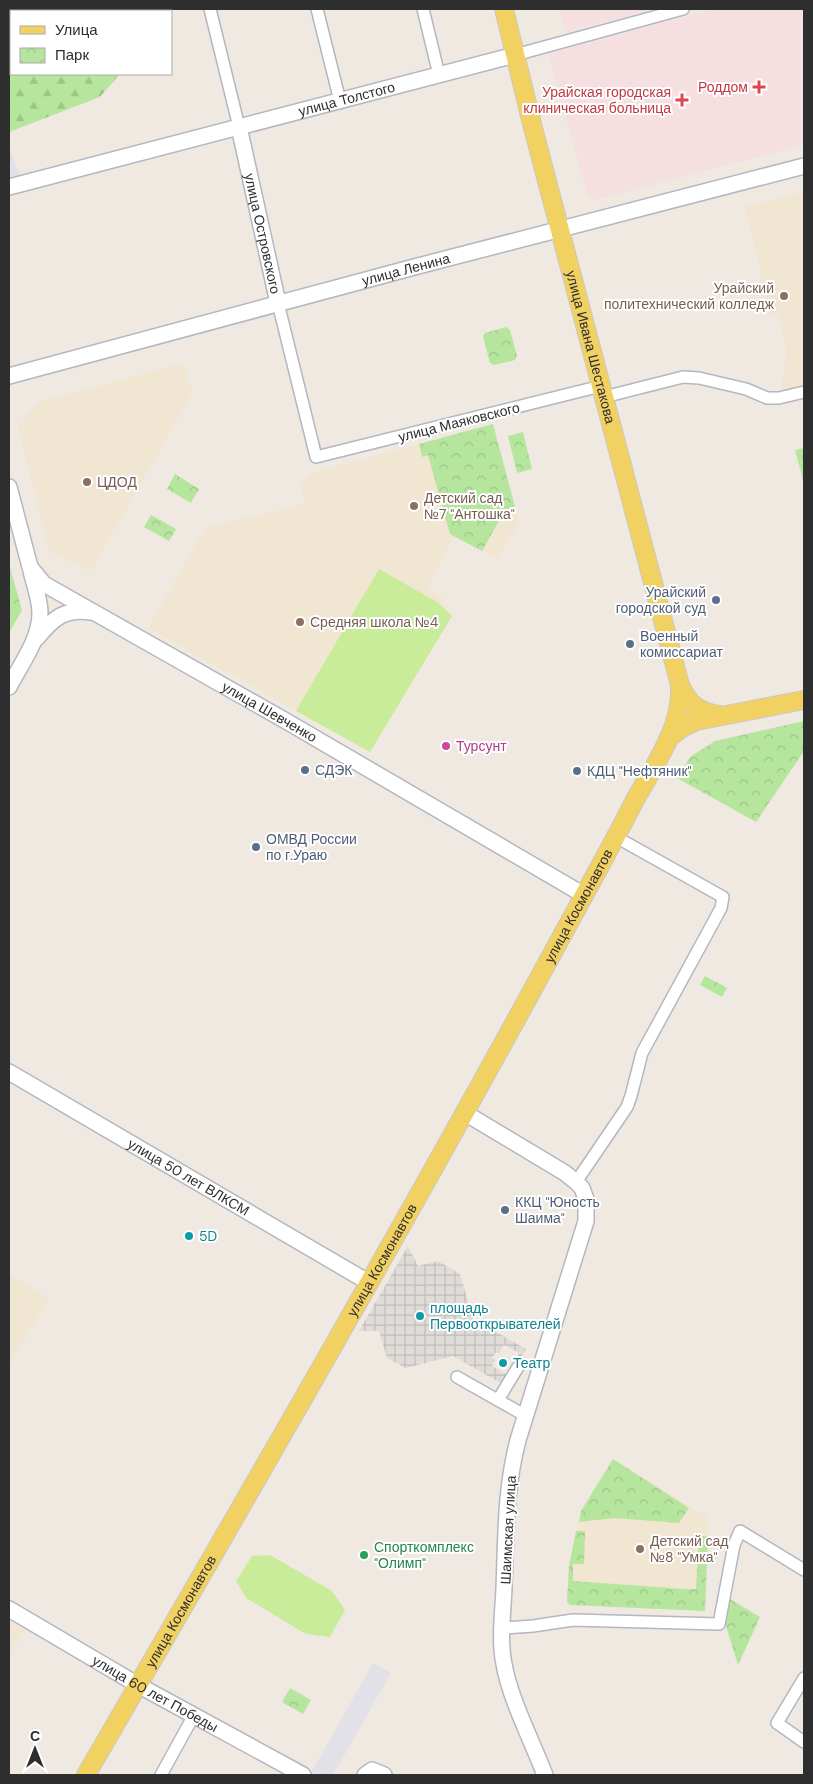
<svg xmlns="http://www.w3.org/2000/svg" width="813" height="1784" font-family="'DM Sans',sans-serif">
  <defs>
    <pattern id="forest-firs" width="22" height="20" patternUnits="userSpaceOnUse" patternTransform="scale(1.25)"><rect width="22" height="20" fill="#b6e59e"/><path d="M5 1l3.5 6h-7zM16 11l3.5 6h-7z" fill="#9dc588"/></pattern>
    <pattern id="park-crowns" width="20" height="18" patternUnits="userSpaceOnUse" patternTransform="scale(1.25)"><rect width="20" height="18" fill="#b6e59e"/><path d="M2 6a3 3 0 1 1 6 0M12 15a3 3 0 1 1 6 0" fill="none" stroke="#9dc588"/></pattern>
    <pattern id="plaza-grid" width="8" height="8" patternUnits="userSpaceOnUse" patternTransform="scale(1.25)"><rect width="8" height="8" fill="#dfdcd8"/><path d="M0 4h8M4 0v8" fill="none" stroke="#c0bdba"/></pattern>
  </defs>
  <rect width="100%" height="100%" fill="#efe9e1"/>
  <g fill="#e3e1e8">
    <path d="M9 145 20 176 9 179Z"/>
    <path d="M373 1663 391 1673 333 1775H314L311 1773Z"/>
  </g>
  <g fill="#f0e6d1">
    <path d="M804 192V387L783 393 781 386 787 354 778 313 768 315 759 279 762 274 744 206 757 204Z"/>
    <path d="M184 363 192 393 92 569 88 571 50 552 18 426 39 402Z"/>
    <path d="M493 424 519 522 497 559 454 537 427 587 442 598 452 616 370 752 148 628 205 528 305 504 301 487 308 474Z"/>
    <path d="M9 1274 49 1298 9 1365Z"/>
    <path d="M613 1459 708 1518 705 1611 570 1605 567 1602 569 1566 581 1511Z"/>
    <path d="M9 1622 24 1631 9 1656Z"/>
  </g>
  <g fill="#f5dfe0">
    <path d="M560 9H653L566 32Z"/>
    <path d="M713 9H804V145L595 200 588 197 548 54Z"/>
  </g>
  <path fill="url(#forest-firs)" d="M9 9H110V11H11V74H120L100 97 9 132Z"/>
  <g fill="url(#park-crowns)">
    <path d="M506 327 510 330 517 356 515 360 494 365 490 363 483 336 485 333Z"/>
    <path d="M493 424 515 507 505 510 482 551 450 534 428 455 422 457 419 444Z"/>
    <path d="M523 432 532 469 517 473 508 436Z"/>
    <path d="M804 448V484L795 450Z"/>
    <path d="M175 474 199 489 191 503 167 489Z"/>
    <path d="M151 515 176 529 169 541 144 527Z"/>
    <path d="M9 564 22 610 9 633Z"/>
    <path d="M804 721V751L756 822 677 778 690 757 715 741Z"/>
    <path d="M705 976 727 988 722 997 700 985Z"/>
    <path d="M613 1459 689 1508 679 1523 614 1518 579 1522 581 1511Z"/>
    <path d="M576 1531H585L584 1564H573V1581L684 1589H696L699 1536H708L705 1611 570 1605 567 1602 569 1566Z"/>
    <path d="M730 1599 760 1617 738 1665 725 1623Z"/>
    <path d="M290 1688 311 1700 303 1714 282 1702Z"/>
  </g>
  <g fill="#c9ec9a">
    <path d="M379 569 437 602 452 616 370 752 296 711Z"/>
    <path d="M270 1555 332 1591 345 1610 330 1637 306 1634 246 1598 236 1581 252 1556Z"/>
  </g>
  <path fill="url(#plaza-grid)" fill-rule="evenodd" d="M408 1246 418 1266 438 1261 460 1274 473 1319 526 1349 504 1385 453 1356 406 1368 387 1358 379 1331H359ZM504 1345 519 1353 507 1375 492 1366 495 1360 492 1358 496 1352 499 1353Z"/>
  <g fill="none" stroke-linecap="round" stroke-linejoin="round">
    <g stroke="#b4b7c1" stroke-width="14">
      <g id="street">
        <path d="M210 9 239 127"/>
        <path d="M317 9 340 101"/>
        <path d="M423 9 439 75"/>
        <path d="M515 55 683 9"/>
        <path d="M278 303 316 457 601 386"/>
        <path d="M604 397 683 377 699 378 746 389 767 398H779L804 392"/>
        <path d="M576 1182 627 1107 631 1096 642 1053 714 921 721 908 723 897 616 837"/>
        <path d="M457 1377 526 1416"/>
        <path d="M498 1400 518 1367"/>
        <path d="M503 1628 533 1626 573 1620 719 1624 734 1545 740 1531 804 1570"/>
        <path d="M804 1678 777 1723 804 1742"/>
        <path d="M161 1775 194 1715"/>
      </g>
    </g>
    <g stroke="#b4b7c1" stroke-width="18">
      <g id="secondary">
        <path id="s1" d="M239 127 278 303"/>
        <path id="s2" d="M9 187 515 55"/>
        <path id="s3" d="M9 376 418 266 804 166"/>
        <path id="s4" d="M9 487 30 567 44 584 286 721 584 895"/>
        <path d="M37 638C53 618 65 608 91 612"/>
        <path d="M9 687C21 664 40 639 40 613 40 599 34 584 31 571"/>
        <path id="s5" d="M9 1072 368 1282"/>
        <path d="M465 1113 565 1173 576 1182 582 1188 586 1199V1221L518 1440C505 1489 506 1538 504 1588 503 1613 499 1640 504 1664 510 1699 532 1741 545 1775"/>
        <path id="s6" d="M9 1609 138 1685 303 1775"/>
        <path d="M365 1775 372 1770 384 1775"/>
      </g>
    </g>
    <g stroke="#c9c9c9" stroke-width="20">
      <g id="primary">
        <path id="s7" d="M504 9 533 128 680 685C688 704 699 712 719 715"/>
        <path d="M668 739 680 729 696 721 804 700"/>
        <path id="s8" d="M86 1775C250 1492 414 1209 570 921 592 881 614 841 635 800 654 766 683 726 680 685"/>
      </g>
    </g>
    <use href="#street" stroke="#fff" stroke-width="11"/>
    <use href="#secondary" stroke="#fff" stroke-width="15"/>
    <use href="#primary" stroke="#f2d163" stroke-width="18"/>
  </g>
  <g fill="#e0444e" stroke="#fff" stroke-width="2">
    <path d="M756.5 79.5h5v5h5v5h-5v5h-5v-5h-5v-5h5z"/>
    <path d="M679.5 92.5h5v5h5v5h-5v5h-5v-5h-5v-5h5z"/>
  </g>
  <g fill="#8d6e63" stroke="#fff" stroke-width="2">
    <circle cx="784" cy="296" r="5"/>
    <circle cx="87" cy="482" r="5"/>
    <circle cx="414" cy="506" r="5"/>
    <circle cx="300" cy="622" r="5"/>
    <circle cx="640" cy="1549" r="5"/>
  </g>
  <g fill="#5c6f8a" stroke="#fff" stroke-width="2">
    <circle cx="716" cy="600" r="5"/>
    <circle cx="630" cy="644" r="5"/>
    <circle cx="305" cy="770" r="5"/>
    <circle cx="577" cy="771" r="5"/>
    <circle cx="256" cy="847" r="5"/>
    <circle cx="505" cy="1210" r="5"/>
  </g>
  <circle fill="#d1479c" stroke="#fff" stroke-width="2" cx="446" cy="746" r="5"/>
  <g fill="#0f9aa8" stroke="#fff" stroke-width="2">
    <circle cx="189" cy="1236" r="5"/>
    <circle cx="420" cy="1316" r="5"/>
    <circle cx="503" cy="1363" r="5"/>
  </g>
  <circle fill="#2e9e5b" stroke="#fff" stroke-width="2" cx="364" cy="1555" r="5"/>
  <g text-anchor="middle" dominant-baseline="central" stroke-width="4" stroke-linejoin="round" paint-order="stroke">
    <g font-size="14" fill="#be3a42" stroke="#fff" text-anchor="end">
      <text x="748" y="87">Роддом</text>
      <text x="671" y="92">Урайская городская<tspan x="671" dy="16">клиническая больница</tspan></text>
    </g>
    <g font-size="14" fill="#2e2e2e" stroke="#fff">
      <text stroke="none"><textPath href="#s2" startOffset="349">улица Толстого</textPath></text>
      <text stroke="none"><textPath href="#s1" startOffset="109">улица Островского</textPath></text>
      <text stroke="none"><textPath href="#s3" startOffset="411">улица Ленина</textPath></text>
      <text stroke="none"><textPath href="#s7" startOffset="349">улица Ивана Шестакова</textPath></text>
      <text transform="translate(459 422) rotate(-14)">улица Маяковского</text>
      <text stroke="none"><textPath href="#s4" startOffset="364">улица Шевченко</textPath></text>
      <text stroke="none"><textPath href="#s8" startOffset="999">улица Космонавтов</textPath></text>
      <text stroke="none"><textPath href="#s5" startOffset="208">улица 50 лет ВЛКСМ</textPath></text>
      <text stroke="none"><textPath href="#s8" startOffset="594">улица Космонавтов</textPath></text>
      <text transform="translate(508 1530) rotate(-87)">Шаимская улица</text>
      <text stroke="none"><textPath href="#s8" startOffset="189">улица Космонавтов</textPath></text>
      <text stroke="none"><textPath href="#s6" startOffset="169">улица 60 лет Победы</textPath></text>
    </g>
    <g font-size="14" fill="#785e54" stroke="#fff" text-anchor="start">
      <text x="774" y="288" text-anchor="end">Урайский<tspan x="774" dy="16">политехнический колледж</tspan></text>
      <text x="97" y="482">ЦДОД</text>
      <text x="424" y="498">Детский сад<tspan x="424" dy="16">№7 "Антошка"</tspan></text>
      <text x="310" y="622">Средняя школа №4</text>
      <text x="650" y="1541">Детский сад<tspan x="650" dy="16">№8 "Умка"</tspan></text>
    </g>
    <g font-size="14" fill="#4e5e75" stroke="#fff" text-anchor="start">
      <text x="706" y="592" text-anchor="end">Урайский<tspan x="706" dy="16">городской суд</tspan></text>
      <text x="640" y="636">Военный<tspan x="640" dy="16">комиссариат</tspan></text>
      <text x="315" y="770">СДЭК</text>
      <text x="587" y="771">КДЦ "Нефтяник"</text>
      <text x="266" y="839">ОМВД России<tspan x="266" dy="16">по г.Ураю</tspan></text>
      <text x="515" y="1202">ККЦ "Юность<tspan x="515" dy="16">Шаима"</tspan></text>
    </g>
    <g font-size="14" fill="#b23c85" stroke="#fff" text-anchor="start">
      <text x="456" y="746">Турсунт</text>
    </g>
    <g font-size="14" fill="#0d838f" stroke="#fff" text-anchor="start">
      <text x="199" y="1236">5D</text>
      <text x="430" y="1308">площадь<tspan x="430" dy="16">Первооткрывателей</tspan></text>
      <text x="513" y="1363">Театр</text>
    </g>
    <g font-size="14" fill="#27864d" stroke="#fff" text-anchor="start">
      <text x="374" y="1547">Спорткомплекс<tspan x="374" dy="16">"Олимп"</tspan></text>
    </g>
  </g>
  <rect width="813" height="1784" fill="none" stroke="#2e2e2e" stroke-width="20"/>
  <rect x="10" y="10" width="162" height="65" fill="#ffffff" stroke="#ababab"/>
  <rect x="20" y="26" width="25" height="8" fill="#f2d163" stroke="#ababab"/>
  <text x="55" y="35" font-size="15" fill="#2e2e2e">Улица</text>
  <rect x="20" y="48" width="25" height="15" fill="url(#park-crowns)" stroke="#ababab"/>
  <text x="55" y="60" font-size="15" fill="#2e2e2e">Парк</text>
  <g transform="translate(35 1749)" stroke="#ffffff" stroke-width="4" paint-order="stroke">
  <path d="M0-4L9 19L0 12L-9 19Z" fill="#2e2e2e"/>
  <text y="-8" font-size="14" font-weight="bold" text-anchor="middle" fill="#2e2e2e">С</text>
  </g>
</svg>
